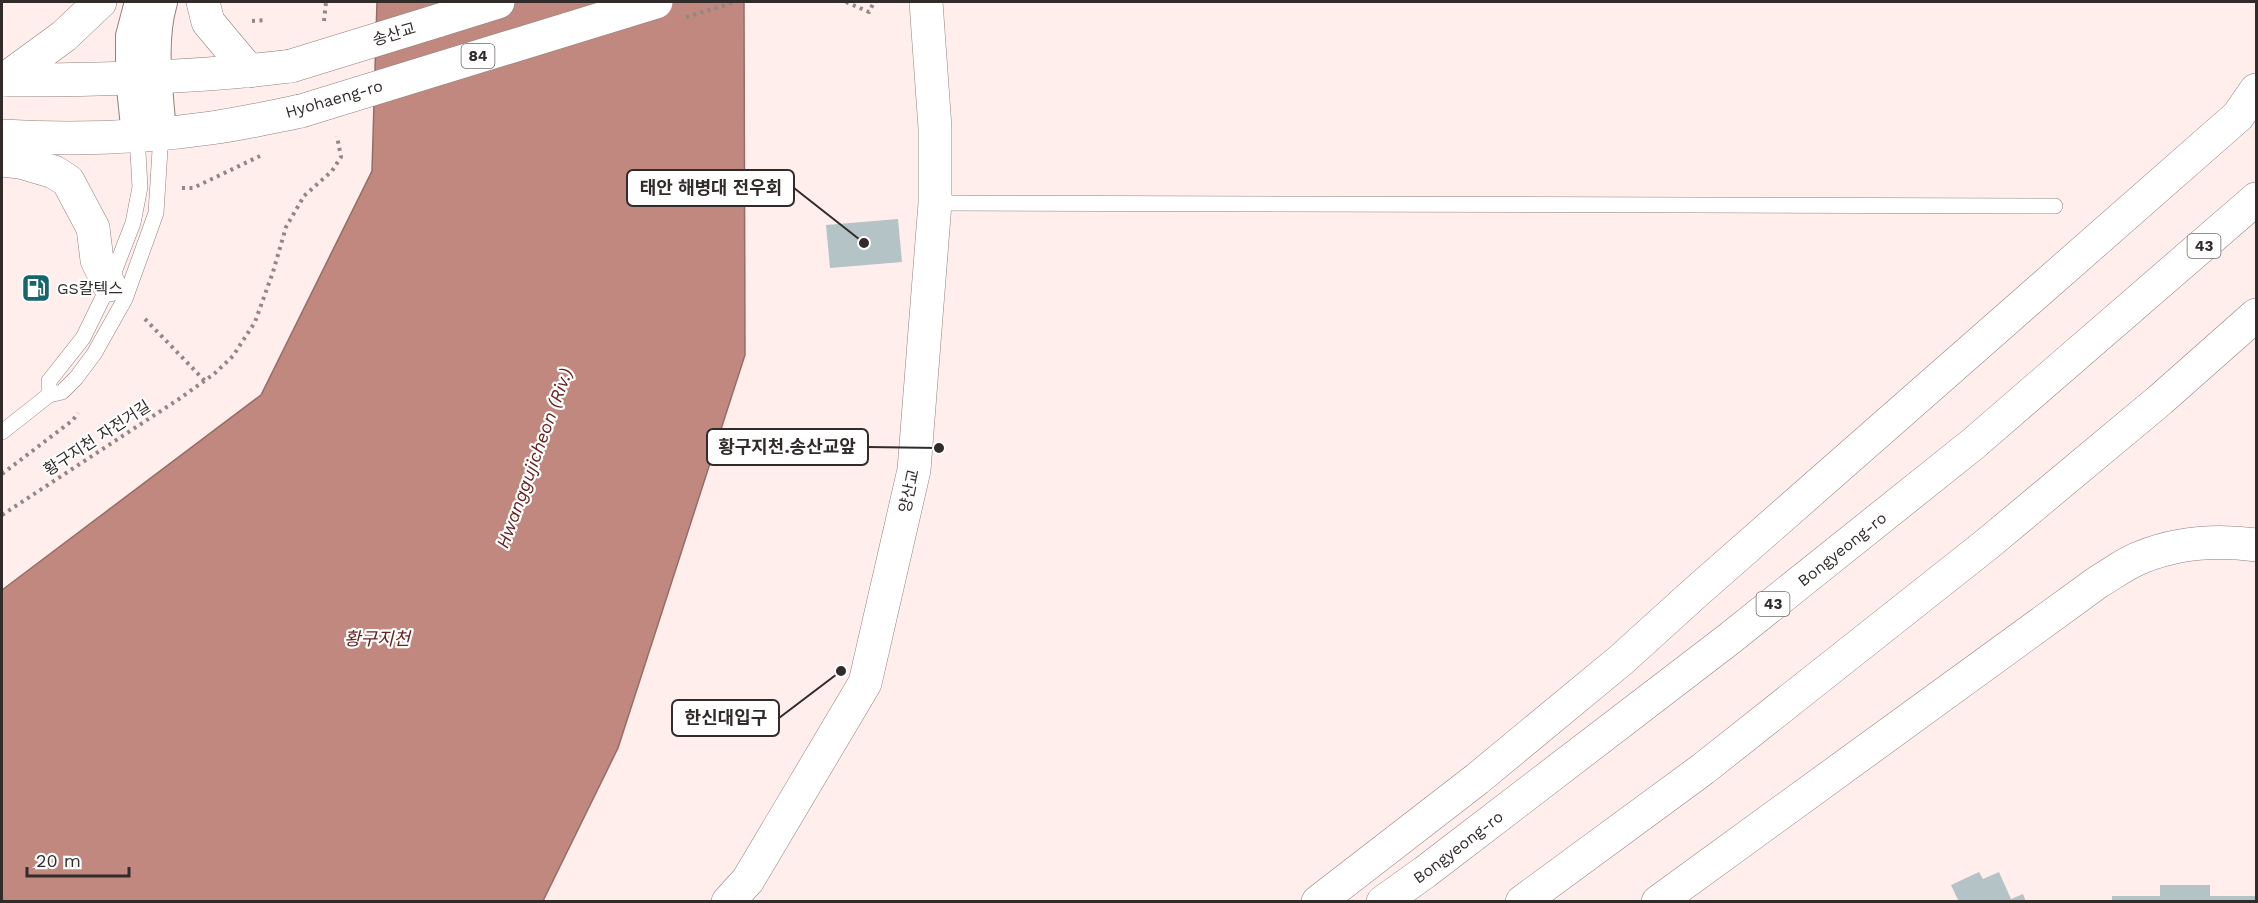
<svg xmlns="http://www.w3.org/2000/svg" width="2258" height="903" font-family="'Work Sans','Noto Sans KR',sans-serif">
  <rect width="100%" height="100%" fill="#ffeeeb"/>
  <path fill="#c1887f" stroke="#966c66" stroke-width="1.5" d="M377 2H744L745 355 618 748 543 901 2 902V590L261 395 372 171Z"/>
  <g fill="#b4c4c6">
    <path d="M898 219 902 262 830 268 826 225Z"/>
    <path d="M1979 872 1983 879 1999 872 2011 899 2023 894 2026 902H1959L1951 885Z"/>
    <path d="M2160 885H2210V896H2256V902H2112V896H2160Z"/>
  </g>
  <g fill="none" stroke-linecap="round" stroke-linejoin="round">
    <g stroke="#8f807e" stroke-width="16">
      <g id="service">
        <path d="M935 203 2055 206"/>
        <path d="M49 395V381L83 338 109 285 133 223 140 187 137 136"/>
        <path d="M2 432 49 395 62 392 76 378 94 354 125 299 156 213 161 134"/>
      </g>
    </g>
    <g stroke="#8f807e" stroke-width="32">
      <g id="minor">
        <path d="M161 134C158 91 150 43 162 2"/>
        <path d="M137 136 131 78V36L140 2"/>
      </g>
    </g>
    <g stroke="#8f807e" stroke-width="34">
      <path id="tertiary" d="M728 902 748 880 865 683 914 470 935 203V128L926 2"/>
    </g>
    <g stroke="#8f807e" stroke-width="34">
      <g id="primary">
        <path d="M203 2 208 22 249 71"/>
        <path d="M437 21 498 2"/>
        <path d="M2 80C98 80 195 78 291 66"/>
        <path d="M4 80 64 36 100 2"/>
        <path d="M2 136C72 140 142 138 211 128 241 124 271 117 301 111"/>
        <path d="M2 160 20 162 54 172 68 181 93 228 97 260 109 285"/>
      </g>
    </g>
    <g stroke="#8f807e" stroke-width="34">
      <g id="trunk">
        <path d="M1318 902 1477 779 1621 660 1696 592 2238 116 2256 90"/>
        <path id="s1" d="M1383 902 1425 872 1729 639 1973 444 2256 199"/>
        <path d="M1522 902 1703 769 1986 545 2160 400 2256 315"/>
        <path d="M1658 902 2098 582C2112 574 2127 562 2142 557 2179 542 2218 540 2256 545"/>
      </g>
    </g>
    <g stroke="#938786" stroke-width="4" stroke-dasharray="3 4.5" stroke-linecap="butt">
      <path d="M846 2 869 12 874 2"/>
      <path d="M252 21 267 20"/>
      <path d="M324 21 326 2"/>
      <path d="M182 188H193L260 156"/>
      <path d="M145 319 205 381"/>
      <path d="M2 474 73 420 78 413"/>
      <path d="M2 515 179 399 214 374 233 356 255 322 273 272 286 227 304 196 332 171 341 157 337 136"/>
    </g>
    <use href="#service" stroke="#fff" stroke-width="15"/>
    <use href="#minor" stroke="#fff" stroke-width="30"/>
    <use href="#tertiary" stroke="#fff" stroke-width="33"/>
    <use href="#primary" stroke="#fff" stroke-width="33"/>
    <use href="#trunk" stroke="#fff" stroke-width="33"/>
    <g stroke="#8f807e" stroke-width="34" stroke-linecap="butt">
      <g id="primary-bridge">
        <path d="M291 66 437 21"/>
        <path d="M301 111 656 2"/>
      </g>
    </g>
    <path stroke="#938786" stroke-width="4" stroke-dasharray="3 4.5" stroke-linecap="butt" d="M686 17 736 2"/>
    <use href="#primary-bridge" stroke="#fff" stroke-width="33"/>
  </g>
  <defs>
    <g id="fuel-square" transform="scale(1.5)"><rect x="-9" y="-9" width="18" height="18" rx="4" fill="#17656c" stroke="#fff"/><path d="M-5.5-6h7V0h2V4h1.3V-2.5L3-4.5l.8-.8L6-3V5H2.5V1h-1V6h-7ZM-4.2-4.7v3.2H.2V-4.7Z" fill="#fff"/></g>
  </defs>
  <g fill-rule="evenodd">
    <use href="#fuel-square" x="36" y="288"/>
  </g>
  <g text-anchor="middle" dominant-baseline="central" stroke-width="4.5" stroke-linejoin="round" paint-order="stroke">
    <g fill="#fff" stroke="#6f6b6a" stroke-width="1.5">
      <rect x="461.5" y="44" width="33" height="24" rx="4.5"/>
      <rect x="2187.5" y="234" width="33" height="24" rx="4.5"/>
      <rect x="1756.5" y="592" width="33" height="24" rx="4.5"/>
    </g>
    <g font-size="15" font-weight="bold" fill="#312b2a">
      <text x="478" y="56">84</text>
      <text x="2204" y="246">43</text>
      <text x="1773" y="604">43</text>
    </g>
    <g font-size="16" fill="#312b2a" stroke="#fff">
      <text transform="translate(394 34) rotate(-17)">송산교</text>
      <text transform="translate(334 99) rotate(-16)">Hyohaeng-ro</text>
      <text transform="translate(97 438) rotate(-33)">황구지천 자전거길</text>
      <text transform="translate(909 491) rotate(-78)">양산교</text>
      <text stroke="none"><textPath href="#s1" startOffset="579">Bongyeong-ro</textPath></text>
      <text stroke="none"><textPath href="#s1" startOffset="93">Bongyeong-ro</textPath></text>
    </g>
    <g font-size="16" fill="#312b2a" stroke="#fff" text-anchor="start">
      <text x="57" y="288">GS칼텍스</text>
    </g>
    <g font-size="18" font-style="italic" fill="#68221b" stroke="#fff">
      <text transform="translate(534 458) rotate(-70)">Hwanggujicheon (Riv.)</text>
      <text x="377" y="638">황구지천</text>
    </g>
  </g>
  <path fill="none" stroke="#312b2a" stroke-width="2" d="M864 243L794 188M939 448L868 447M841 671L779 718"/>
  <g fill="#312b2a" stroke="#fff" stroke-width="2">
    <circle cx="864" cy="243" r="6"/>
    <circle cx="939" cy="448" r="6"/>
    <circle cx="841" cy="671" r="6"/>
  </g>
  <g fill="#fff" stroke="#312b2a" stroke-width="2">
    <rect x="627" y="170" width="167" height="36" rx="6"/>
    <rect x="707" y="429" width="161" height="36" rx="6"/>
    <rect x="672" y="700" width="107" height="36" rx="6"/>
  </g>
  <g font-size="18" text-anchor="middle" font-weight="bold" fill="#312b2a">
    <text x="711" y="194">태안 해병대 전우회</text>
    <text x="787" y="453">황구지천.송산교앞</text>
    <text x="726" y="724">한신대입구</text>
  </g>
  <rect width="2258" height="903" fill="none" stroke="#312b2a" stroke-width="6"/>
  <path d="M27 867v9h102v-9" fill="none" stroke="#312b2a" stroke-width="3"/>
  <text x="36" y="867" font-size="18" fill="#312b2a" stroke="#ffffff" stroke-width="4.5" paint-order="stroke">20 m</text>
</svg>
